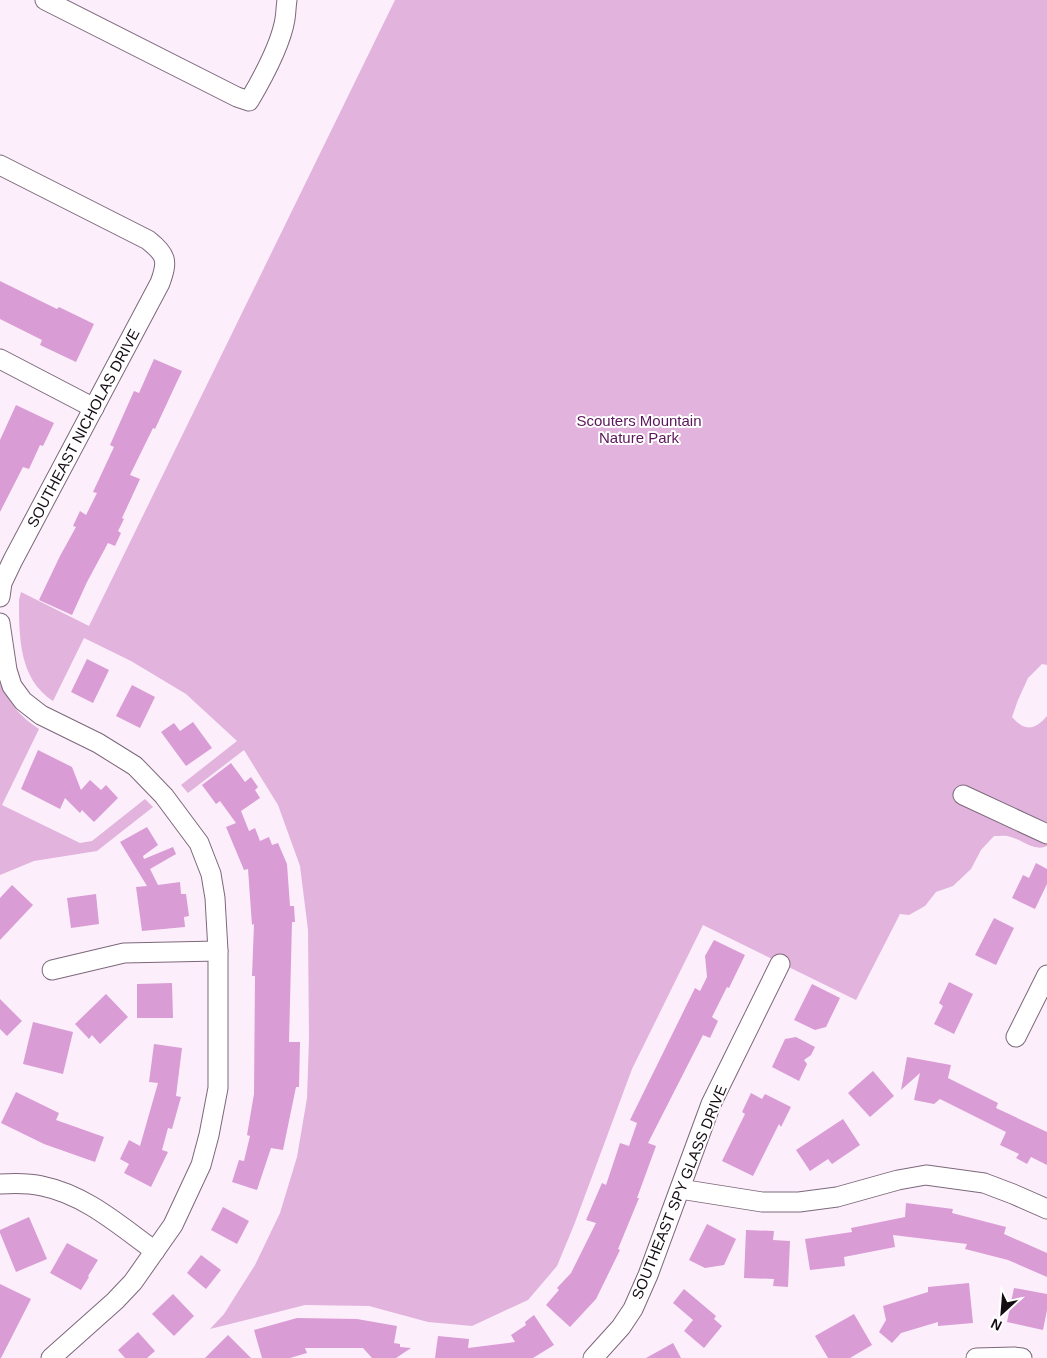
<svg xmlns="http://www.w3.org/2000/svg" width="1047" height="1358" font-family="Arial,sans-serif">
  <rect width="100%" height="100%" fill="#fdeefb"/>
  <g fill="#e1b3dd">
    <path d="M395 0H1047V665L1042 664 1028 678 1018 700 1012 717C1025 732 1035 730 1047 716V846C1035 852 1022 840 1011 837 1006 835 999 836 994 836L981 850 971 869 953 886 936 892 925 906 909 915 900 914 856 1000 703 925 632 1069 574 1225 557 1266 528 1300 472 1326 428 1322 369 1306 305 1305 210 1329 224 1314 255 1265 280 1213 297 1157 307 1098 309 1039 308 930 300 866 278 805 244 750 188 793 181 785 237 741 186 694 131 661 84 638 53 701C19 679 19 637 19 600L21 592 89 626Z"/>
    <path d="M0 681C8 702 20 717 39 729L2 805 80 843 92 841 145 799 153 807 97 851 34 861 0 875Z"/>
  </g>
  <g fill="#d99cd5">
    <path d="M0 281 57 309 59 307 94 324 76 362 40 345 42 340 0 319Z"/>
    <path d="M154 359 182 371 155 429 153 428 130 475 140 479 122 518 124 519 118 531 121 533 115 546 108 543 87 582 72 615 39 600 60 556 76 527 73 526 80 511 86 515 97 493 93 492 114 447 110 445 134 391 139 393Z"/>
    <path d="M16 405 54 423 43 446 40 445 29 469 23 467 0 512V440Z"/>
    <path d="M87 659 109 670 93 703 71 692Z"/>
    <path d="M132 685 155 697 140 728 116 716Z"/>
    <path d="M193 722 212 748 186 766 161 732 174 723 180 731Z"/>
    <path d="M38 750 72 767 81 790 90 780 101 790 106 785 118 798 94 822 82 810 80 813 65 798 60 809 21 789Z"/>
    <path d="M231 763 245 782 251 777 258 787 255 790 260 798 241 811 249 831 255 828 260 841 269 837 272 845 278 843 287 864 290 906H294L295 922H292L289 1042H300L299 1087H296L283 1150 271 1148 257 1190 232 1182 239 1160 244 1161 250 1136 247 1135 254 1094 255 976H252L254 924 252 925 248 869 244 870 226 827 236 823 220 801 216 804 202 785Z"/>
    <path d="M147 827 158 845 143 856 144 859 173 847 176 854 150 869 158 885 180 882 181 894H186L189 916 184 917 185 927 142 931 136 887 147 886 120 842Z"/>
    <path d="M1036 863 1047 869V884L1035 909 1012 898 1023 875 1029 878Z"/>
    <path d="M12 885 33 905 0 940V898Z"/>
    <path d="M96 894 99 924 71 928 67 898Z"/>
    <path d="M994 918 1014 928 996 965 975 955Z"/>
    <path d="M714 940 745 955 729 988 727 987 712 1017 718 1021 710 1038 703 1035 648 1143 656 1146 637 1198H639L618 1249 620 1250 596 1299 570 1327 546 1305 559 1290 557 1288 571 1273 596 1223 586 1220 602 1183 606 1185 620 1143 629 1146 637 1123 630 1120 695 988 700 991 707 977 705 956Z"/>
    <path d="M949 982 973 994 954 1034 934 1024 943 1006 939 1003Z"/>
    <path d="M172 983 173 1018H137V984Z"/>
    <path d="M812 984 840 998 826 1027 815 1030 794 1020Z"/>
    <path d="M106 994 128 1017 100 1044 92 1035 89 1039 75 1024Z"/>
    <path d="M0 999 22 1021 7 1036 0 1029Z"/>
    <path d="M33 1022 73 1032 63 1074 23 1064Z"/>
    <path d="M796 1037 815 1047 811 1055 804 1060 807 1064 799 1081 772 1067 785 1039Z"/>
    <path d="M154 1044 182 1048 176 1096 181 1097 172 1129 168 1128 162 1150 168 1152 151 1187 124 1173 129 1164 120 1159 129 1140 140 1146 158 1083 149 1082Z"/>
    <path d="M907 1057 951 1065 948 1078 998 1103 996 1108 1047 1132V1165L1031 1157 1027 1164 1016 1158 1019 1154 1000 1145 1006 1132 940 1099 934 1104 914 1100 920 1073 901 1090Z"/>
    <path d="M873 1071 894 1096 870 1117 848 1093Z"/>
    <path d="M16 1092 59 1113 56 1120 104 1137 95 1162 44 1144 1 1123Z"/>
    <path d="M751 1093 762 1099 765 1094 791 1107 781 1127 779 1124 753 1176 722 1161 745 1114 742 1112Z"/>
    <path d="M843 1119 860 1145 832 1164 828 1159 810 1171 796 1150Z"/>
    <path d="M906 1203 953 1209 952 1213 1006 1227 1004 1234 1047 1253V1277L1008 1260 965 1249 967 1244 893 1235 895 1247 844 1257 845 1266 810 1270 805 1239 852 1232 851 1228 905 1217Z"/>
    <path d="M223 1207 249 1221 237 1244 211 1230Z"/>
    <path d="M29 1217 47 1259 16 1272 0 1233V1230Z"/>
    <path d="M707 1224 736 1239 724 1265 705 1268 689 1260Z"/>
    <path d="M746 1230 774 1231 773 1240 790 1241 788 1287 773 1286 774 1279 744 1278Z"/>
    <path d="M67 1243 98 1260 88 1276 89 1277 81 1290 50 1273Z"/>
    <path d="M201 1255 221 1270 206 1289 187 1273Z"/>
    <path d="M969 1283 973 1323 938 1326V1322L901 1333 892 1343 879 1332 886 1320 883 1306 928 1292V1287Z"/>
    <path d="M0 1284 31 1299 1 1358H0Z"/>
    <path d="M1014 1288 1047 1294V1310L1043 1330 1007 1322Z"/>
    <path d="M684 1289 716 1316 714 1319 722 1326 704 1348 684 1331 693 1320 673 1303Z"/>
    <path d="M173 1294 194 1316 174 1336 152 1314Z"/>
    <path d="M854 1314 872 1345 850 1358H828L815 1336Z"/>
    <path d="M534 1315 554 1345 533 1358H435L438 1336 469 1339 468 1348 515 1342 511 1335 526 1325 525 1322Z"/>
    <path d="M297 1318 357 1319 397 1326 394 1343 400 1344V1347L411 1348 396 1358H372L363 1348H305L307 1353 290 1358H262L254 1330Z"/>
    <path d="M138 1332 155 1351 147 1358H125L118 1350Z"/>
    <path d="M228 1335 251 1358H205Z"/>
    <path d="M673 1343 681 1358H646Z"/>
  </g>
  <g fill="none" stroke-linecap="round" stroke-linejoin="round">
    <g stroke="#7c687b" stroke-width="21">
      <g id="minor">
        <path d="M45 0 237 97 249 101C262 79 281 44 285 19 286 13 286 6 287 0"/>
        <path d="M0 165 148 240C167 255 168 261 160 283L13 560 2 583 0 597"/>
        <path d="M0 359 94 408"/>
        <path d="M0 623 7 670 12 686 23 701 41 715 98 743 135 766 164 796 199 843 211 874 215 898 218 951V1088L209 1135 201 1165 173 1225 133 1282 115 1301 51 1358"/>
        <path d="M963 795 1047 834"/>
        <path d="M52 970 124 953 218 951"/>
        <path d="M1016 1037 1047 975"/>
        <path d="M0 1184C14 1183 29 1183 42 1186 86 1195 120 1226 155 1251"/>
        <path d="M680 1189 762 1202H799L837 1197 898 1180 926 1175 984 1183 1013 1194 1047 1209"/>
        <path d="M593 1358 621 1327 633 1309 648 1275 711 1104 780 964"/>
        <path d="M976 1358 1014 1357 1022 1358"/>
      </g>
    </g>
    <use href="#minor" stroke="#fff" stroke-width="19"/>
  </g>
  <g text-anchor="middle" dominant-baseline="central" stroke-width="4" stroke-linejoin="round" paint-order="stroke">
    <g font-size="15" fill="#5c145b" stroke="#fff">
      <text x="639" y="420">Scouters Mountain<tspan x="639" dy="17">Nature Park</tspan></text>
    </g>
    <g font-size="15" fill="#150d14" stroke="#fff">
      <text transform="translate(83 428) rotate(-62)">SOUTHEAST NICHOLAS DRIVE</text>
      <text transform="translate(679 1192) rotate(-68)">SOUTHEAST SPY GLASS DRIVE</text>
    </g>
  </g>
  <g transform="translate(1002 1313) rotate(206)" stroke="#ffffff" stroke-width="4" paint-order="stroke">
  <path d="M0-4L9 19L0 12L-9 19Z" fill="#150d14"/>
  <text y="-8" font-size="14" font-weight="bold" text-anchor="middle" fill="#150d14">N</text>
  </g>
</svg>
